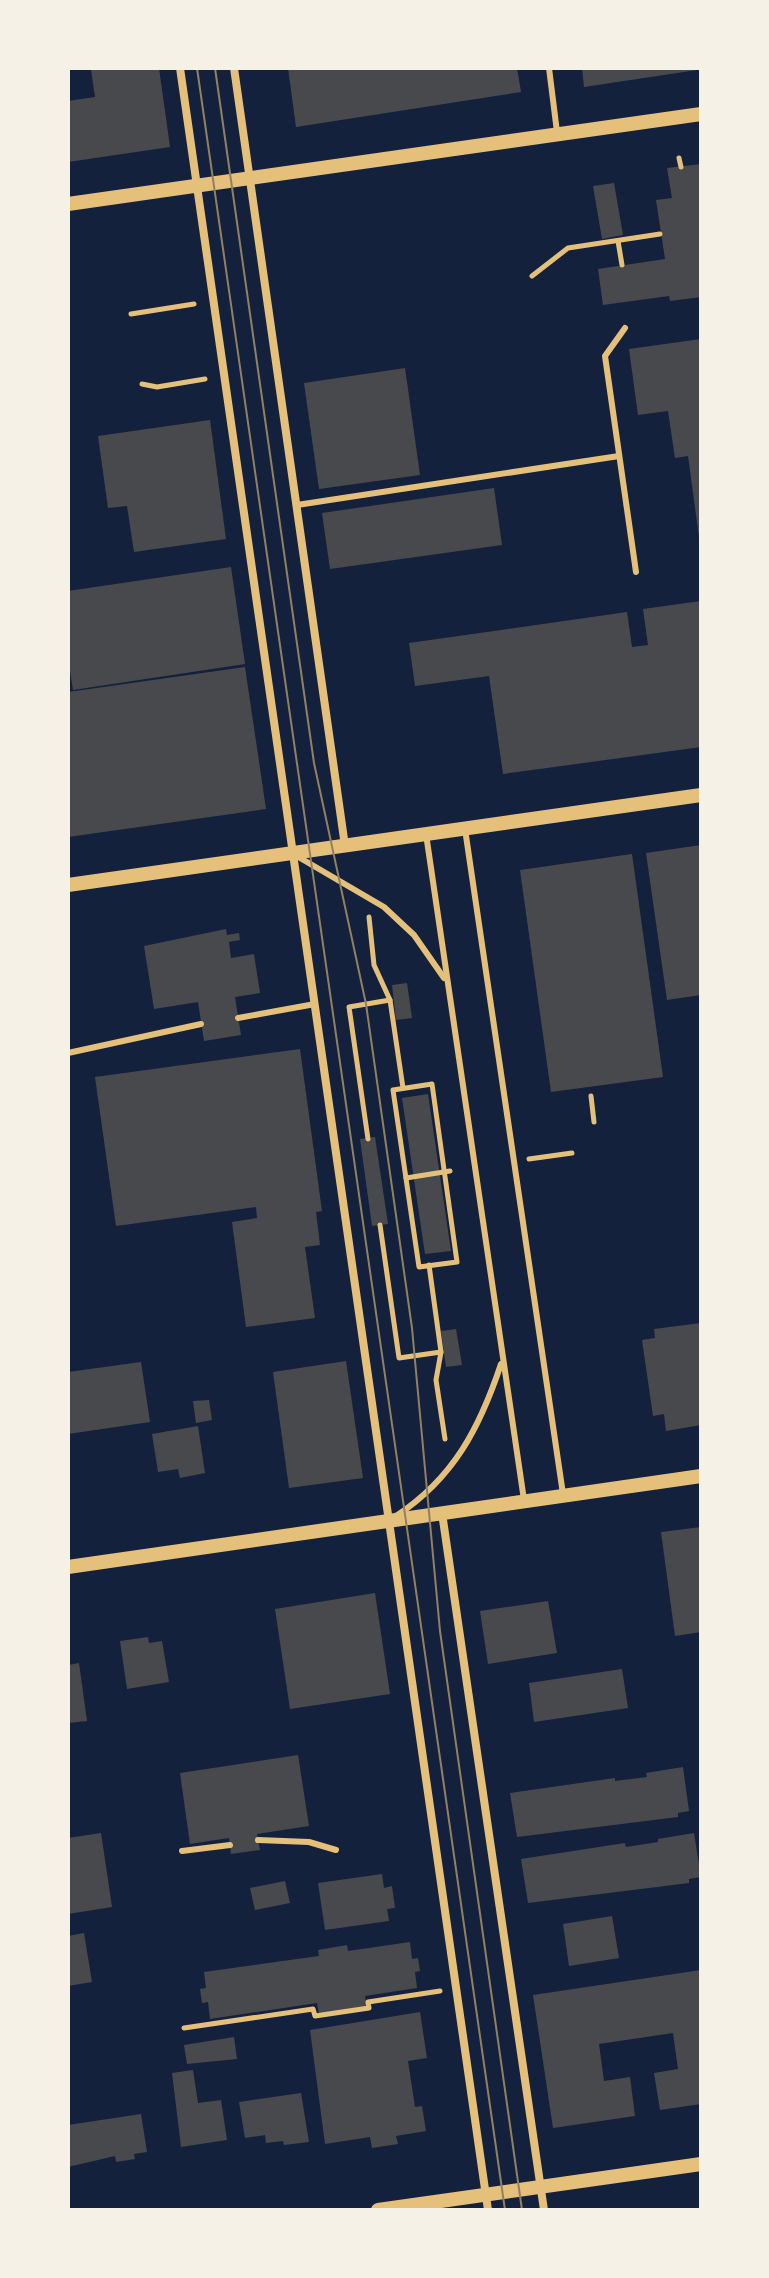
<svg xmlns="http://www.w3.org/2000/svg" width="769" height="2278" font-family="'Archivo Narrow',sans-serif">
  <rect width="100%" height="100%" fill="#14213d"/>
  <g fill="#48494c">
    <path d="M101 68H159L170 147 68 162V101L95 97 91 70Z"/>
    <path d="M288 68H517L521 92 296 127Z"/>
    <path d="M582 68H697V70L584 87Z"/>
    <path d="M701 164V297L670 301 669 296 603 305 598 269 665 259 656 200 672 198 667 168Z"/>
    <path d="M614 183 623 235 602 239 593 186Z"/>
    <path d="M701 339V537H699L688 456 675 458 668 411 638 415 629 349Z"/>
    <path d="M405 368 420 475 319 489 304 383Z"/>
    <path d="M210 420 226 539 134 552 127 506 108 508 98 436Z"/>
    <path d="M494 488 502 545 330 569 322 513Z"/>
    <path d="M231 567 245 664 73 690 68 658V591Z"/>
    <path d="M701 601V747L503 774 489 676 415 686 409 643 627 612 632 647 648 645 643 609Z"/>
    <path d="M245 667 266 809 68 837V692Z"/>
    <path d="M701 845V995L667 1000 646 853Z"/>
    <path d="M632 854 663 1077 551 1092 520 870Z"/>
    <path d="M226 929 227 935 239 933 240 940 229 942 231 958 254 954 260 993 235 997 241 1035 204 1041 198 1002 154 1009 144 946Z"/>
    <path d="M407 983 412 1018 396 1020 392 985Z"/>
    <path d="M300 1049 322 1211 316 1212 320 1245 305 1247 315 1318 246 1327 232 1222 257 1218 256 1207 116 1226 95 1077Z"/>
    <path d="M428 1094 451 1251 425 1254 402 1098Z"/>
    <path d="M375 1137 388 1224 372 1226 360 1139Z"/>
    <path d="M701 1323V1425L666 1431 664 1414 653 1416 642 1340 655 1338 654 1329Z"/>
    <path d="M456 1329 462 1365 446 1367 441 1331Z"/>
    <path d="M346 1361 363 1478 289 1488 273 1372Z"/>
    <path d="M141 1362 150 1422 68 1434V1372Z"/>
    <path d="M209 1400 212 1420 196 1423 193 1401Z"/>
    <path d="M198 1426 205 1473 180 1478 178 1469 158 1472 152 1434Z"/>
    <path d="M701 1527V1632L675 1636 661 1532Z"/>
    <path d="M375 1593 390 1694 290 1709 275 1609Z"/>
    <path d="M548 1601 557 1653 488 1664 480 1611Z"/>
    <path d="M148 1637 149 1643 162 1641 169 1682 127 1689 120 1641Z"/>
    <path d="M79 1663 87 1721 68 1723V1665Z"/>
    <path d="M622 1669 628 1708 534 1722 529 1683Z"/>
    <path d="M298 1755 309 1826 257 1834 260 1850 231 1854 229 1838 190 1844 180 1773Z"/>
    <path d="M683 1767 689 1811 678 1813V1817L517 1837 510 1793 615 1778V1781L647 1777 646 1773Z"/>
    <path d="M101 1833 112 1907 68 1914V1838Z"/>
    <path d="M694 1833 701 1877 689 1879V1883L528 1903 521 1859 625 1843 626 1847 658 1842V1839Z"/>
    <path d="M382 1874 384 1888 392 1886 395 1908 387 1909 389 1921 325 1930 318 1883Z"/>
    <path d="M285 1881 290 1903 255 1910 250 1888Z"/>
    <path d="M612 1916 619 1958 569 1966 563 1924Z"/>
    <path d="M84 1933 92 1982 68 1986V1936Z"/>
    <path d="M410 1942 412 1959 418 1958 420 1971 415 1972 417 1988 365 1996 367 2007 319 2014 317 2003 210 2019 208 2002 202 2003 200 1989 206 1988 204 1972 319 1956 318 1950 347 1945 348 1951Z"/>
    <path d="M701 1970V2104L660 2110 654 2073 678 2069 673 2033 599 2044 604 2081 630 2077 635 2116 553 2128 533 1995Z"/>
    <path d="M420 2012 427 2058 408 2061 415 2107 422 2106 426 2131 396 2136 398 2144 372 2148 370 2137 325 2144 310 2030Z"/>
    <path d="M234 2037 237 2059 187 2064 184 2045Z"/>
    <path d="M193 2070 198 2103 221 2100 227 2140 181 2147 172 2073Z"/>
    <path d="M301 2093 309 2142 284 2145 283 2141 266 2143 265 2135 245 2138 239 2102Z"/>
    <path d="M141 2114 147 2152 134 2154 135 2159 116 2162 115 2156 68 2167V2125Z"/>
  </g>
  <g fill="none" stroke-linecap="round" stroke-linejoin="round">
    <g stroke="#e5c07b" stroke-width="5">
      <path d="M679 158 681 167"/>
      <path d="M618 241 622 265"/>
      <path d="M532 276 568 248 660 234"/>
      <path d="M131 314 194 304"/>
      <path d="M142 384 157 387 205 379"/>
      <path d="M369 917 374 965 390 1000 403 1088"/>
      <path d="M432 1084 457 1262 419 1267 393 1090Z"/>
      <path d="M591 1096 594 1122"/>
      <path d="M368 1139 349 1007 390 1000"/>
      <path d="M529 1159 572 1153"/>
      <path d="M406 1178 450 1171"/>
      <path d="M380 1225 399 1358 441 1352"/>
      <path d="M429 1265 441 1352 436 1380 445 1439"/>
      <path d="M184 2028 313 2009 315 2016 369 2008 368 2002 440 1991"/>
    </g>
    <g stroke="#e5c07b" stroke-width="6">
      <path d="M549 68 557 132"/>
      <path d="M625 328 605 356 636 572"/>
      <path d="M297 505 619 456"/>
      <path d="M465 829 563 1494"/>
      <path d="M426 834 524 1500"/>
      <path d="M295 855 384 907 414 935 444 978"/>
      <path d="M238 1018 315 1004"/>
      <path d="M68 1053 201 1024"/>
      <path d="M396 1516C454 1478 480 1427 501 1364"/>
      <path d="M258 1840 309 1842 336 1850"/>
      <path d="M182 1851 230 1845"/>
    </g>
    <g stroke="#e5c07b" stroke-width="8">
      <path d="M180 68 488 2210"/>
      <path d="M234 68 345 846"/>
      <path d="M442 1513 544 2210"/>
    </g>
    <g stroke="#e5c07b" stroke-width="14">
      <path d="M68 204 701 114"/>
      <path d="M68 885 701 795"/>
      <path d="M68 1567 701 1476"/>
      <path d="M378 2210 701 2164"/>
    </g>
    <g stroke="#918062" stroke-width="2">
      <path d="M197 68 505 2210"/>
      <path d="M215 68 314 763 366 1004 412 1328 440 1631 522 2210"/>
    </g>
  </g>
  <rect width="769" height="2278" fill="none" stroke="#f6f1e7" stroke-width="140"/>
</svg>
